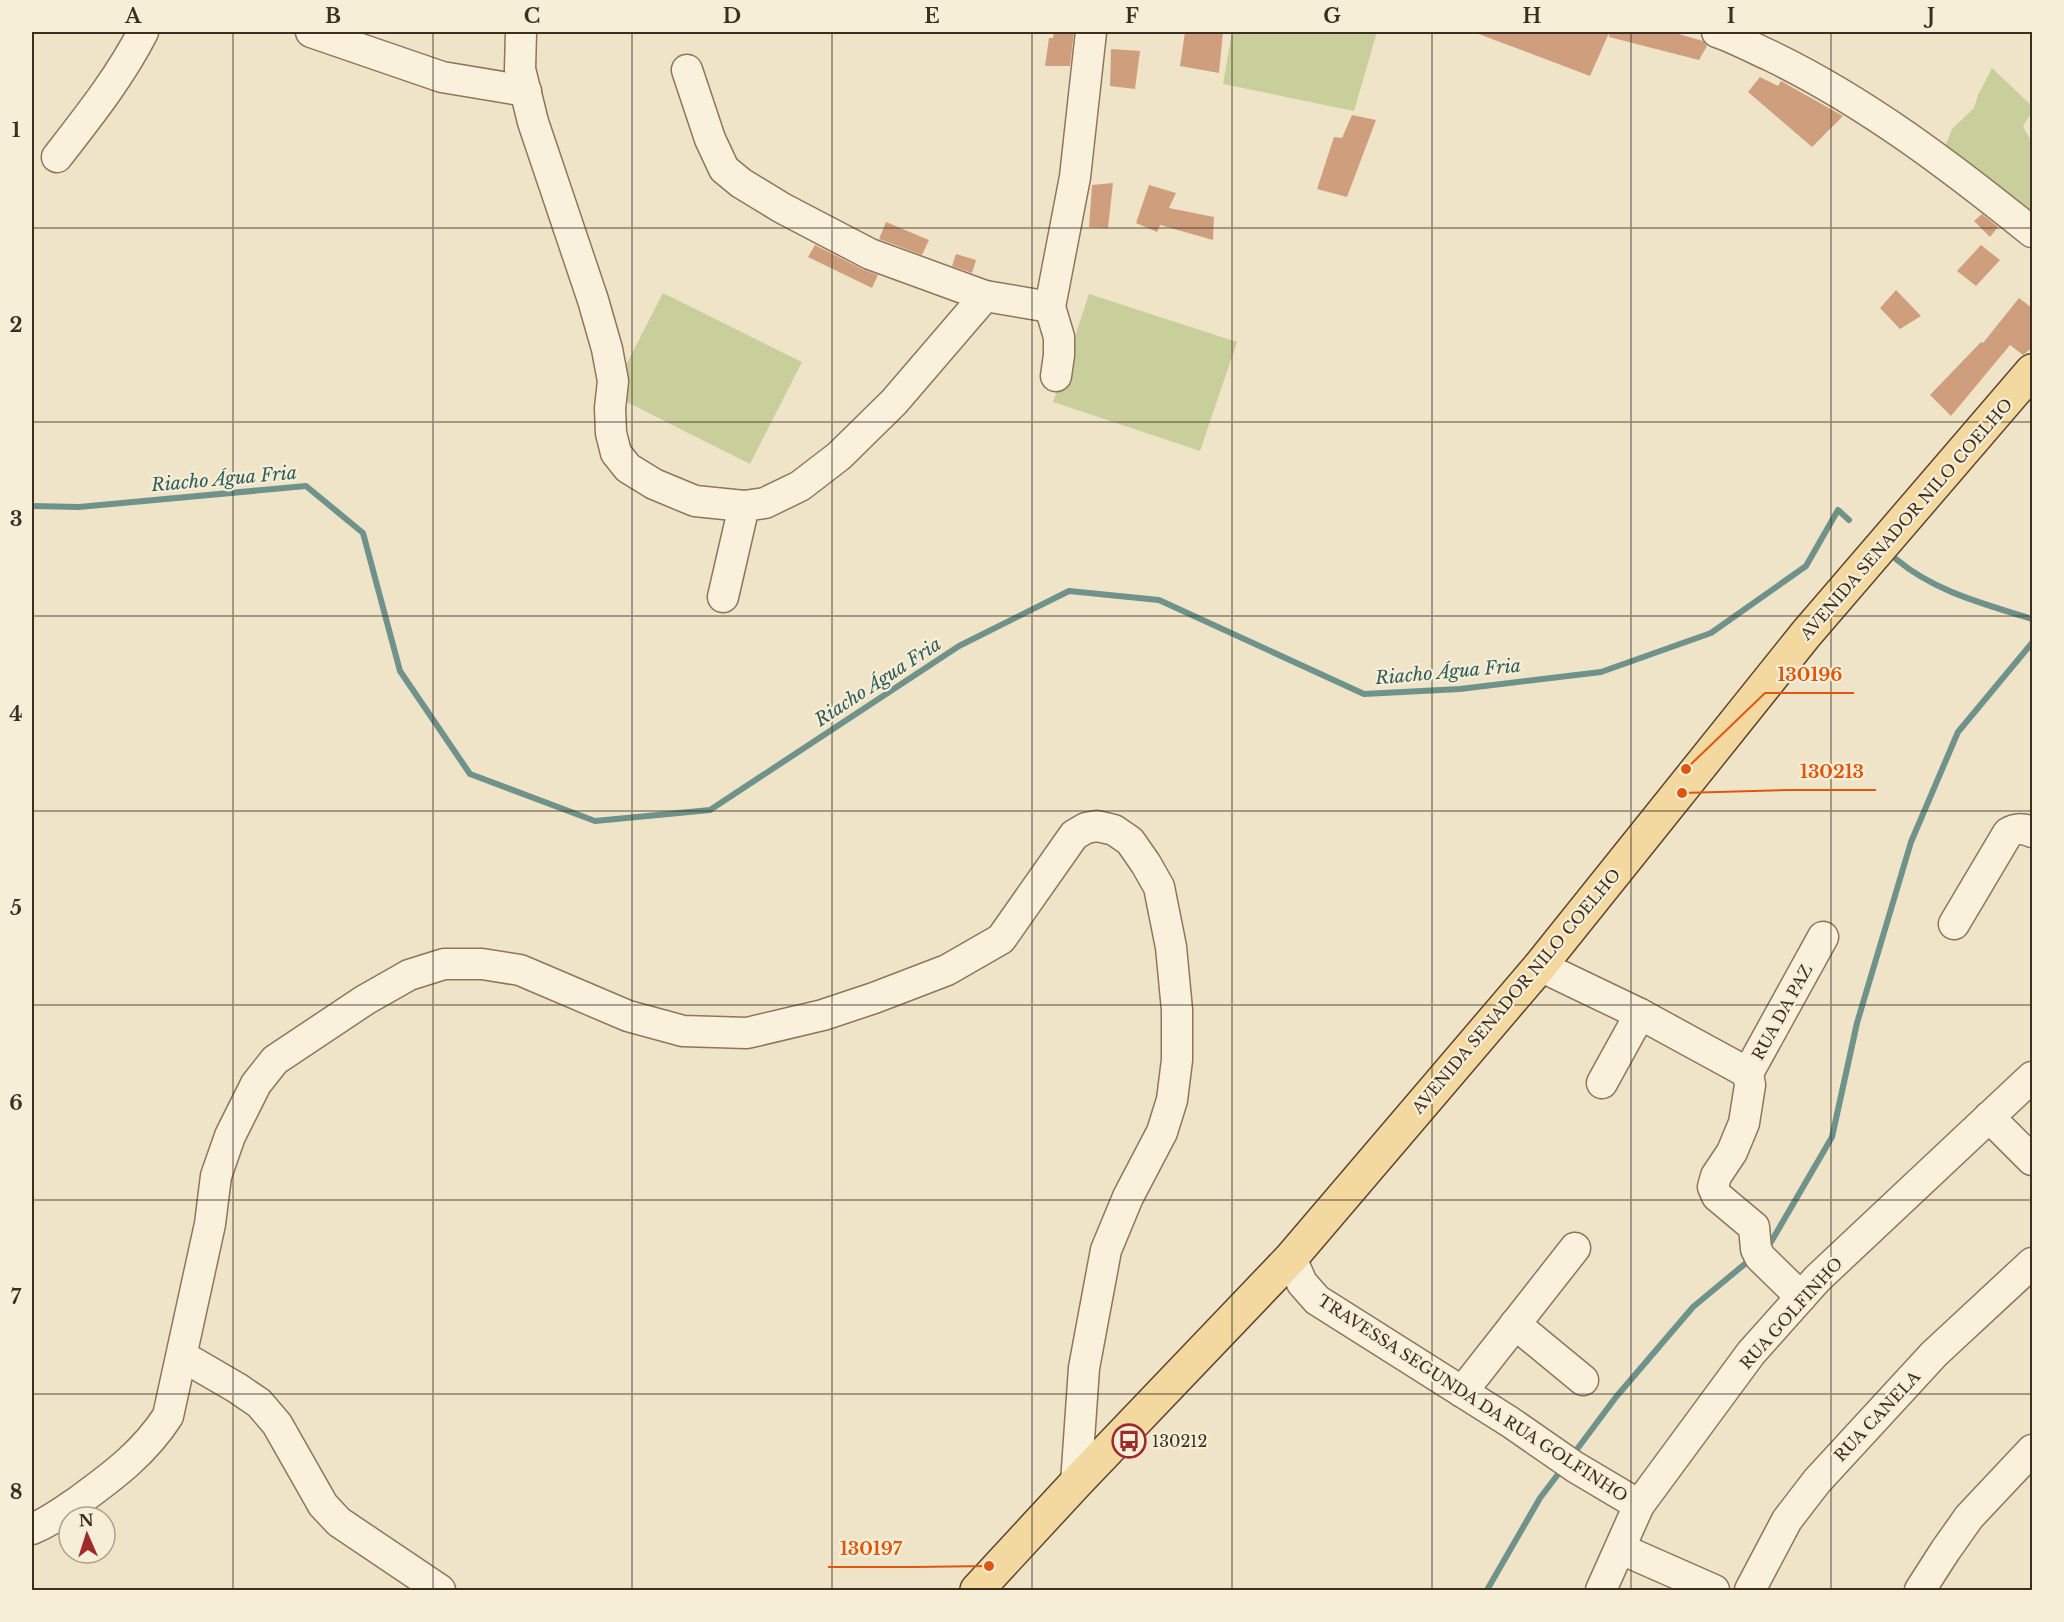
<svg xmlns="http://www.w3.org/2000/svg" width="2064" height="1622" font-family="'Libre Baskerville',serif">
  <rect width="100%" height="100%" fill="#f0e4c8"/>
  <g fill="#c9cf9b">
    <path d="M1232 32H1377L1354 111 1223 84Z"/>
    <path d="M1992 68 2032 106V112L2023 126 2032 143V212L2031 213 1944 149 1952 129 1974 108 1978 95Z"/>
    <path d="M663 293 802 362 750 464 611 394Z"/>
    <path d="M1089 294 1237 342 1200 451 1053 402Z"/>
  </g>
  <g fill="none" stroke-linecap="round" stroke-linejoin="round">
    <g stroke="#6f938a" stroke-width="6">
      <path d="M32 506 79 507 306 486 363 533 400 671 470 774 595 821 710 810 959 646 1069 591 1159 600 1364 694 1460 689 1601 672 1711 633 1806 566 1838 510 1849 520"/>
      <path d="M1896 559C1935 592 1985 604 2032 619"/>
      <path d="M1765 1248 1771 1242 1832 1137 1857 1023 1911 842 1958 732 2032 643"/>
      <path d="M1572 1456 1616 1397 1693 1307 1752 1258"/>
      <path d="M1487 1590 1540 1498 1562 1469"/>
    </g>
  </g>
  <g fill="#cf9f7d">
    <path d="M1054 32H1074L1070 66H1045L1049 38H1053Z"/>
    <path d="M1185 32H1223L1219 73 1180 66Z"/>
    <path d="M1476 32H1672L1703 41 1707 46 1699 60 1609 37V33L1590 76 1476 33Z"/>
    <path d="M1111 49 1140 51 1135 89 1110 86Z"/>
    <path d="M1760 77 1778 86 1781 81 1843 116 1812 147 1748 92Z"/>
    <path d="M1352 115 1376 120 1347 197 1317 189 1334 137 1342 138Z"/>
    <path d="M1113 183 1108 228 1089 227 1092 185Z"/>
    <path d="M1149 185 1176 193 1169 208 1214 217 1213 240 1160 225 1157 232 1136 223Z"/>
    <path d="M1982 214 1998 227 1990 237 1974 221Z"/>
    <path d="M886 222 929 240 922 255 879 239Z"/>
    <path d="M815 245 862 269 878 275 872 288 808 257Z"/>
    <path d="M1981 245 2000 260 1976 286 1957 271Z"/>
    <path d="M956 254 976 260 972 273 952 266Z"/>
    <path d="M1896 290 1921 316 1900 329 1880 308Z"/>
    <path d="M2019 298 2032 308V348L2023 355 2010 345 1951 416 1930 395 1981 342 1983 343Z"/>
  </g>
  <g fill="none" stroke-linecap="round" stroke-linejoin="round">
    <g stroke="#8d765c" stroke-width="33">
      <g id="minor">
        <path d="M311 32 442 77 526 91"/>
        <path d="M521 32 520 69 533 122 593 300 607 349 613 381 610 408 611 433 616 453 628 468 654 484 695 501 744 506"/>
        <path d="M1717 32C1735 38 1753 48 1771 56 1866 102 1950 166 2032 232"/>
        <path d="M687 70 710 139 724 169 741 183 782 208 870 254 985 296 1050 307"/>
        <path d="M57 157C88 117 120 77 143 32"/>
        <path d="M1056 376 1059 355V337L1050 307 1075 177 1091 32"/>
        <path d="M723 597 744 506 765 503 800 486 839 456 894 402 985 296"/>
        <path d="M1954 924 2008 833C2016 828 2023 828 2032 832"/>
        <path d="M1540 966 1640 1014 1748 1073 1823 937"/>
        <path d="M1748 1073 1750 1085 1744 1123 1732 1152 1716 1176 1713 1187 1717 1196 1754 1227 1756 1249 1760 1257 1801 1297"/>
        <path d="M1602 1083 1640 1014"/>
        <path d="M1989 1117 2032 1160"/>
        <path d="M1291 1258 1302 1283 1317 1300 1510 1422 1575 1467 1639 1505"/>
        <path d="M1515 1324 1583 1380"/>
        <path d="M182 1356 237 1388 259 1403 277 1424 323 1505 339 1522 440 1590"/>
        <path d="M1462 1392 1575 1248"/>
        <path d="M32 1529C50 1522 64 1511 80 1500 113 1476 145 1452 168 1416L210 1224 216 1176 230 1136 256 1084 275 1060 365 1000 409 975 444 964H482L520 970 628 1016 683 1031 747 1033 823 1015 874 998 947 970 1001 939 1074 835 1086 828 1097 826 1114 830 1130 841 1146 864 1159 887 1171 947 1177 1010V1060L1172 1100 1162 1132 1128 1197 1106 1250 1084 1368 1076 1483"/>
        <path d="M1621 1549 1714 1590"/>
        <path d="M1601 1590 1639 1505 1751 1353 1817 1279 2032 1077"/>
        <path d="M1750 1590 1787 1520 1817 1481 1934 1354 2032 1263"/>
        <path d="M1920 1590 1945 1551 1969 1517 2032 1450"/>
      </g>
    </g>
    <g stroke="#5b4430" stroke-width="36">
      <path id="major" d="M977 1590 1076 1483 1291 1258 1540 966 1806 634 2032 371"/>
    </g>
    <use href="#minor" stroke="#faf1dc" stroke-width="30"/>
    <use href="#major" stroke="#f3d9a0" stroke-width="33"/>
  </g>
  <path fill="none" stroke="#3d2e20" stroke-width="1.5" stroke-opacity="0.55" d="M233 32V1590M433 32V1590M632 32V1590M832 32V1590M1032 32V1590M1232 32V1590M1432 32V1590M1631 32V1590M1831 32V1590M32 228H2032M32 422H2032M32 616H2032M32 811H2032M32 1005H2032M32 1200H2032M32 1394H2032"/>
  <defs>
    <g id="bus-ring" transform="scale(1.725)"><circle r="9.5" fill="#f7eed8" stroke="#9e2a2b" stroke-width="1.5"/><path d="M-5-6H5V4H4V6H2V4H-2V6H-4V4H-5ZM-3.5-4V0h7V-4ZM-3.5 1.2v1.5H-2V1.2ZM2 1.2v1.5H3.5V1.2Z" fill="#9e2a2b"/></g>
  </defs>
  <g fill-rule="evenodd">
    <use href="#bus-ring" x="1129" y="1441"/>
  </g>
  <g text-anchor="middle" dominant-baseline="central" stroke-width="4.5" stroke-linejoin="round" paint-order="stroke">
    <g font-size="16" fill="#3d2e20" stroke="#f7eed8">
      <text transform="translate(1906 519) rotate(-49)">AVENIDA SENADOR NILO COELHO</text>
      <text transform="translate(1516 991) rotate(-50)">AVENIDA SENADOR NILO COELHO</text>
      <text transform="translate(1782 1012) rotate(-61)">RUA DA PAZ</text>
      <text transform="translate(1791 1313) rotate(-48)">RUA GOLFINHO</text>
      <text transform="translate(1473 1398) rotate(33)">TRAVESSA SEGUNDA DA RUA GOLFINHO</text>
      <text transform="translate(1877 1416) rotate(-47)">RUA CANELA</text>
    </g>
    <g font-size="16" fill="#3d2e20" stroke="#f7eed8" text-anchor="start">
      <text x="1152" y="1441">130212</text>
    </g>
    <g font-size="18" font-style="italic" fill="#2f5d5a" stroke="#f7eed8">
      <text transform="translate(224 479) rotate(-5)">Riacho Água Fria</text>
      <text transform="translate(1448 672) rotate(-5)">Riacho Água Fria</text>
      <text transform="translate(878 682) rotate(-33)">Riacho Água Fria</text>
    </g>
  </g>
  <path fill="none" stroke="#df570d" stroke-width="2" d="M1686 769L1765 693H1854M1682 793L1788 790H1876M989 1566L914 1567H828"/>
  <g fill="#df570d" stroke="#f7eed8" stroke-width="2">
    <circle cx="1686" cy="769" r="6"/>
    <circle cx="1682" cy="793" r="6"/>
    <circle cx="989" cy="1566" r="6"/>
  </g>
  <g font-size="18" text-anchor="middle" font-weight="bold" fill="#df570d" stroke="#f7eed8" stroke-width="4.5" stroke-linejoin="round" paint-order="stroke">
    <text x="1810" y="681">130196</text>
    <text x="1832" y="778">130213</text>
    <text x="871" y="1555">130197</text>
  </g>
  <rect width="2064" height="1622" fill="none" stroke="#f7eed8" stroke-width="66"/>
  <g transform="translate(87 1535) rotate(357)"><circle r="28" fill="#f7eed8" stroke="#ada18e" stroke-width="1.5"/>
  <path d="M0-4.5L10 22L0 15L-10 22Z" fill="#9e2a2b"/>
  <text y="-9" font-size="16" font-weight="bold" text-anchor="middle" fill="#3d2e20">N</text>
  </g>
  <rect x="33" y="33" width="1998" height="1556" fill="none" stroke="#3d2e20" stroke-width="2"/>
  <g font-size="20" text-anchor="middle" font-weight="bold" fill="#3d2e20">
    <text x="133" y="23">A</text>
    <text x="333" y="23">B</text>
    <text x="532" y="23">C</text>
    <text x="732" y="23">D</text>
    <text x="932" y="23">E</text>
    <text x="1132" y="23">F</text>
    <text x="1332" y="23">G</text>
    <text x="1532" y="23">H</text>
    <text x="1731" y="23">I</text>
    <text x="1931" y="23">J</text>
    <text x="16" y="137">1</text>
    <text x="16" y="332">2</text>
    <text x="16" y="526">3</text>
    <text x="16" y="721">4</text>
    <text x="16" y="915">5</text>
    <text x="16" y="1110">6</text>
    <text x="16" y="1304">7</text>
    <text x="16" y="1499">8</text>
  </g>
</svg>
